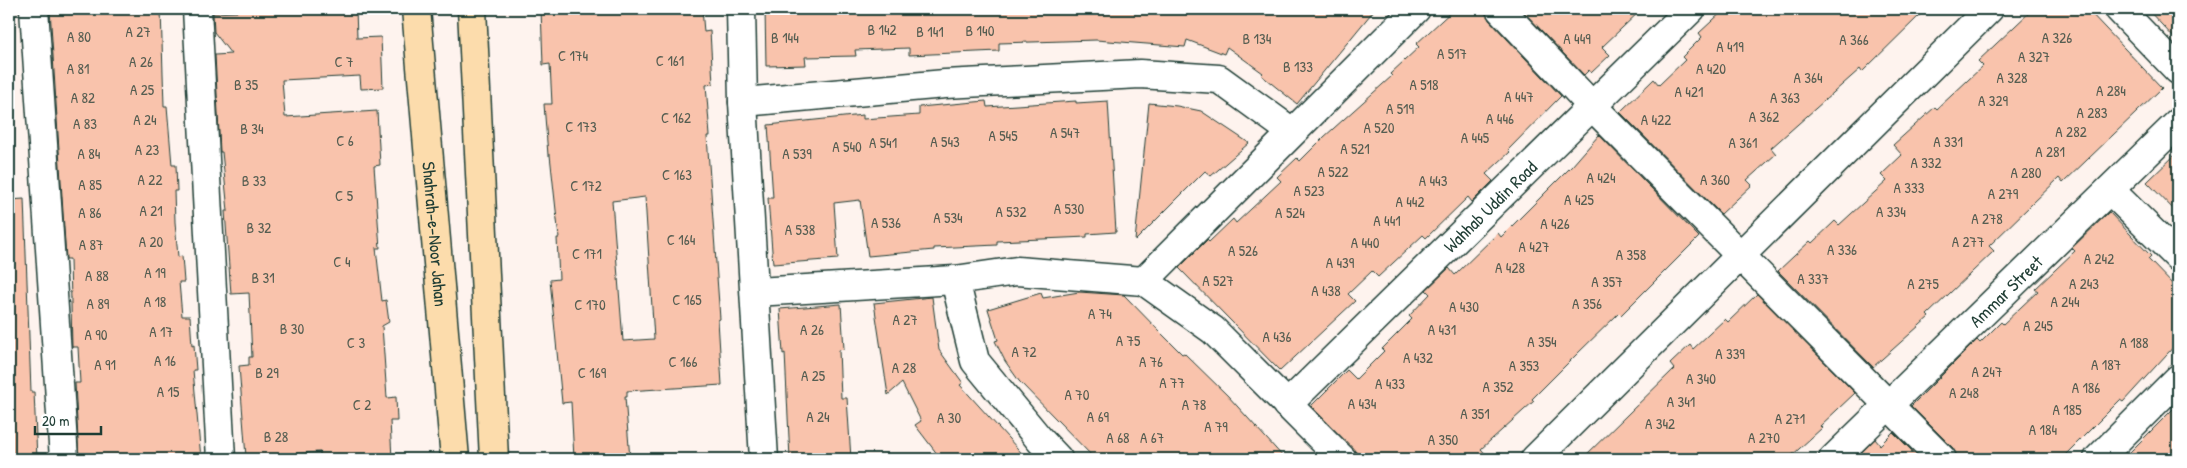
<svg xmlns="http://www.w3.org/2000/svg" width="2187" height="468" font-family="'Patrick Hand',sans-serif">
  <rect width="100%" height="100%" fill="#fef3ee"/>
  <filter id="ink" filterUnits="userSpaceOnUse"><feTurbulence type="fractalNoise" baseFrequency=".02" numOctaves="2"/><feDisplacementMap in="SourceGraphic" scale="10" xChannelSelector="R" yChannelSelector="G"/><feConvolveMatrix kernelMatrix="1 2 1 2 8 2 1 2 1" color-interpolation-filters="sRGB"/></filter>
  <g filter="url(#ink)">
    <g fill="#f9c3ac" stroke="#1f3d34" fill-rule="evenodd">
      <path d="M50 9H161L164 106H167L172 165H176L177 191H174L175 222 178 257 182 256 184 282H179L182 316H190L192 346 194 345 196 370H193L201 459H79L75 383H80L78 347H72L70 259H66Z"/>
      <path d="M237 9H356L357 38 381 37 383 88 361 89 360 76 282 80 285 117 377 111 380 165 374 166 380 248H376L382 301 386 300 389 322 382 326 387 398 396 397 397 421H390L392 459H320V452L246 457 239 366 249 365V357H252L249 293 231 294 225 211H228L222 152H220L215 55 231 54 214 32 213 13 237 12Z"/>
      <path d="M541 9H702L704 32 710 31 713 84 706 85 710 136H707L720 319 718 320 722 385 627 391V397H625L630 459H574L571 402 562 403 550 280 559 279 557 238H559L550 155H548L544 104H552L550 64 543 65ZM645 197 654 339 623 341 612 201Z"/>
      <path d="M765 9H1375L1297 104 1261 75 1263 73 1227 47 1224 54 1187 40 1185 47 1096 40 999 43V51L909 55V48L855 50 856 56 805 57 806 65 766 66Z"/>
      <path d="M1454 9H1485L1489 20 1561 96 1508 150 1510 152 1486 174 1493 181 1472 202 1468 197 1426 238 1423 235 1378 277 1372 271 1348 294 1355 301 1280 371 1179 268 1207 240 1209 242 1233 219 1236 223 1281 181 1277 177 1297 158 1300 161 1324 137 1392 76 1390 74 1419 47 1416 44Z"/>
      <path d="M1521 9H1642L1602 47 1610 55 1591 73 1589 70 1584 75Z"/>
      <path d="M1725 9H1926L1862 72 1860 69 1771 148 1776 154 1747 180 1752 185 1721 214 1620 112 1654 79 1659 85 1685 60 1682 57 1702 37 1699 33Z"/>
      <path d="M2033 9H2087L2162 88 2063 183 2059 178 2032 204 1989 246 1994 251 1927 315 1929 317 1873 367 1778 271 1810 241 1812 243 1835 221 1839 225 1887 181 1881 175 1902 155 1893 145 1935 107 1937 109 1983 66 1978 61Z"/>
      <path d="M2147 9H2178V42Z"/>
      <path d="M986 101 987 107 1076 101V103L1108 101 1116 232 1087 234V237L997 241V245L934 248V250L868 256 860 200 834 203 838 259 773 264 768 198H773L768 125 863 115V119L919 115V107Z"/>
      <path d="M1149 103 1177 106 1201 111 1249 143 1211 176 1205 171 1135 241Z"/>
      <path d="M1599 135 1699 237 1621 315 1619 313 1576 355 1532 399 1534 401 1481 449 1490 459H1363L1311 406 1347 370 1356 379 1384 351 1382 349 1412 319 1409 316 1430 294 1426 290 1449 268 1455 275 1498 233 1501 237 1572 166Z"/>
      <path d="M2178 152V214L2147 182Z"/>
      <path d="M24 199 31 392H34L37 459H9V200Z"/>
      <path d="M2109 212 2151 256 2148 259 2178 290V342L2123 402 2120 400 2061 459H1957L1953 448 1911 406 1977 340 1980 343 2001 322 2003 324 2038 291 2035 289 2075 251 2072 248Z"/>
      <path d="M1079 292 1124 295 1161 333 1182 354 1184 353 1228 396 1285 459H1095L1019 381 1005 361 995 341 998 340 988 309 1041 293 1043 298Z"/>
      <path d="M1757 294 1855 393 1820 426 1822 428 1788 459H1582L1674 369 1670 364 1690 345 1693 349 1725 319 1728 322Z"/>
      <path d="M932 297 939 350 963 383 960 385 1027 459H941L915 425 921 421 902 383 888 395 874 303Z"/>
      <path d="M841 304 844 349 839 350 841 398H847L851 459H790L785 353 783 354 780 309Z"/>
      <path d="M2178 404V459H2123Z"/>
      <path d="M1893 432 1920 459H1855L1875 439 1880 445Z"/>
    </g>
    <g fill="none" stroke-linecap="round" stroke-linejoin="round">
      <g stroke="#1f3d34" stroke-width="31">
        <g id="minor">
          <path d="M34 9 64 459"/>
          <path d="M197 9 221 459"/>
          <path d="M741 9 743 102 764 459"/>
          <path d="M1500 9 1592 106 1942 459"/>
          <path d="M2119 9 2178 70"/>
          <path d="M743 102 945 84 1140 74 1219 79 1292 132"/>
          <path d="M2110 190 2178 257"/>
          <path d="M955 280 975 361 1040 440 1058 459"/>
          <path d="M1144 281 1416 9"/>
          <path d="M755 292 955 280 1017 271 1144 281 1213 330 1342 459"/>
          <path id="s1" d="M1287 405 1691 9"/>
          <path d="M1535 459 1989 9"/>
          <path id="s2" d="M1833 459 2178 123"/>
          <path d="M2098 459 2178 379"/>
        </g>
      </g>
      <g stroke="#1f3d34" stroke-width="31">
        <g id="major">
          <path id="s3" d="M416 9 455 459"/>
          <path d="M472 9 494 459"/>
        </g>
      </g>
      <use href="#minor" stroke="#fff" stroke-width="28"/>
      <use href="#major" stroke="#fcdcac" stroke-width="28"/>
    </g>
  </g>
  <g text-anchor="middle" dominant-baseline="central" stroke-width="4" stroke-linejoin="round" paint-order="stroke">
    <g font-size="15" fill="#565e52">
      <text x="882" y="29">B 142</text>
      <text x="980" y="30">B 140</text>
      <text x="138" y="31">A 27</text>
      <text x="930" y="31">B 141</text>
      <text x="79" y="36">A 80</text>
      <text x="785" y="37">B 144</text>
      <text x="2057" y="37">A 326</text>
      <text x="1257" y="38">B 134</text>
      <text x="1577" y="38">A 449</text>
      <text x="1854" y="39">A 366</text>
      <text x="1730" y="46">A 419</text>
      <text x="1452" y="53">A 517</text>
      <text x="573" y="55">C 174</text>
      <text x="2034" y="56">A 327</text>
      <text x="670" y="60">C 161</text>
      <text x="141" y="61">A 26</text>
      <text x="344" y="61">C 7</text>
      <text x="1298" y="66">B 133</text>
      <text x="78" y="68">A 81</text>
      <text x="1711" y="68">A 420</text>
      <text x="1808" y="77">A 364</text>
      <text x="2012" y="77">A 328</text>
      <text x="246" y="84">B 35</text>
      <text x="1424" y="84">A 518</text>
      <text x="142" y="89">A 25</text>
      <text x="2111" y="90">A 284</text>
      <text x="1689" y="91">A 421</text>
      <text x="1519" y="96">A 447</text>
      <text x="83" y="97">A 82</text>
      <text x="1785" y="97">A 363</text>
      <text x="1993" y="100">A 329</text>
      <text x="1400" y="108">A 519</text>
      <text x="2092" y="112">A 283</text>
      <text x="1764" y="116">A 362</text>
      <text x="676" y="117">C 162</text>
      <text x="1500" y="118">A 446</text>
      <text x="145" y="119">A 24</text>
      <text x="1656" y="119">A 422</text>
      <text x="85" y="123">A 83</text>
      <text x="581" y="126">C 173</text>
      <text x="1379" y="127">A 520</text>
      <text x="252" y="128">B 34</text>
      <text x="2071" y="131">A 282</text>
      <text x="1065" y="132">A 547</text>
      <text x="1003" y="135">A 545</text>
      <text x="1475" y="137">A 445</text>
      <text x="345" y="140">C 6</text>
      <text x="945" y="141">A 543</text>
      <text x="1948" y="141">A 331</text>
      <text x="883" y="142">A 541</text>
      <text x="1743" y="142">A 361</text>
      <text x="847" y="146">A 540</text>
      <text x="1355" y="148">A 521</text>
      <text x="147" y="149">A 23</text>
      <text x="2050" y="151">A 281</text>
      <text x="89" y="153">A 84</text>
      <text x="797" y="153">A 539</text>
      <text x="1926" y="162">A 332</text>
      <text x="1333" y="171">A 522</text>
      <text x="2026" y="172">A 280</text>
      <text x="677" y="174">C 163</text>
      <text x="1601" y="177">A 424</text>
      <text x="150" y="179">A 22</text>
      <text x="1715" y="179">A 360</text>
      <text x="254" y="180">B 33</text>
      <text x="1433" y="180">A 443</text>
      <text x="90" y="184">A 85</text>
      <text x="586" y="185">C 172</text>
      <text x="1909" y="187">A 333</text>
      <text x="1309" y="190">A 523</text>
      <text x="2003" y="193">A 279</text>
      <text x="344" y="195">C 5</text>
      <text x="1579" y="199">A 425</text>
      <text x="1410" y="201">A 442</text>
      <text x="1069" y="208">A 530</text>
      <text x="151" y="210">A 21</text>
      <text x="1011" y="211">A 532</text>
      <text x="1891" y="211">A 334</text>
      <text x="90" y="212">A 86</text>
      <text x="1290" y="212">A 524</text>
      <text x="948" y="217">A 534</text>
      <text x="1987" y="218">A 278</text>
      <text x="1387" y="220">A 441</text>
      <text x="886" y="222">A 536</text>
      <text x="1555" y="223">A 426</text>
      <text x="259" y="227">B 32</text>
      <text x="800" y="229">A 538</text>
      <text x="681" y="239">C 164</text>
      <text x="151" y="241">A 20</text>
      <text x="1968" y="241">A 277</text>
      <text x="1365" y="242">A 440</text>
      <text x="91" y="244">A 87</text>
      <text x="1534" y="246">A 427</text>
      <text x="1842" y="249">A 336</text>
      <text x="1243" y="250">A 526</text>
      <text x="587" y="253">C 171</text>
      <text x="1631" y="254">A 358</text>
      <text x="2099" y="258">A 242</text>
      <text x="342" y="261">C 4</text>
      <text x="1340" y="262">A 439</text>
      <text x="1510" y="267">A 428</text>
      <text x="155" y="272">A 19</text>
      <text x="97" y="275">A 88</text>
      <text x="263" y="277">B 31</text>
      <text x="1813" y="278">A 337</text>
      <text x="1218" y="280">A 527</text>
      <text x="1607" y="281">A 357</text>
      <text x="1923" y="283">A 275</text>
      <text x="2084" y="283">A 243</text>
      <text x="1326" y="290">A 438</text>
      <text x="687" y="299">C 165</text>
      <text x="155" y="301">A 18</text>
      <text x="2065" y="301">A 244</text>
      <text x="98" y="303">A 89</text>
      <text x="1587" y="303">A 356</text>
      <text x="590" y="304">C 170</text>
      <text x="1464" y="306">A 430</text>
      <text x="1100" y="313">A 74</text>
      <text x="905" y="319">A 27</text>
      <text x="2038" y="325">A 245</text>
      <text x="292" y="328">B 30</text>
      <text x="812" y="329">A 26</text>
      <text x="1442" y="329">A 431</text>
      <text x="161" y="331">A 17</text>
      <text x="96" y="334">A 90</text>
      <text x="1277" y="336">A 436</text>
      <text x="1128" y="340">A 75</text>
      <text x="1542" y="341">A 354</text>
      <text x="356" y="342">C 3</text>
      <text x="2134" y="342">A 188</text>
      <text x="1024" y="351">A 72</text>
      <text x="1730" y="353">A 339</text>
      <text x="1418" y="357">A 432</text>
      <text x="165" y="360">A 16</text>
      <text x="683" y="361">C 166</text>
      <text x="1151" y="361">A 76</text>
      <text x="105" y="364">A 91</text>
      <text x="2106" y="364">A 187</text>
      <text x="1524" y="365">A 353</text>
      <text x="904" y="367">A 28</text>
      <text x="1987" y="371">A 247</text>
      <text x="267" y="372">B 29</text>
      <text x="592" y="372">C 169</text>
      <text x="813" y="375">A 25</text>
      <text x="1701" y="378">A 340</text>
      <text x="1172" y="382">A 77</text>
      <text x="1390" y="383">A 433</text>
      <text x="1498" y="386">A 352</text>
      <text x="2086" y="387">A 186</text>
      <text x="168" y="391">A 15</text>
      <text x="1964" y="392">A 248</text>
      <text x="1077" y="394">A 70</text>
      <text x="1681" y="401">A 341</text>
      <text x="1362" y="403">A 434</text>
      <text x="362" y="404">C 2</text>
      <text x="1194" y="404">A 78</text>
      <text x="2067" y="409">A 185</text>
      <text x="1475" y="413">A 351</text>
      <text x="818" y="416">A 24</text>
      <text x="1098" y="416">A 69</text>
      <text x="949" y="417">A 30</text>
      <text x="1790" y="418">A 271</text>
      <text x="1660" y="423">A 342</text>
      <text x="1216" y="426">A 79</text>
      <text x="2043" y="429">A 184</text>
      <text x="276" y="436">B 28</text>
      <text x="1118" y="437">A 68</text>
      <text x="1152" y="437">A 67</text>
      <text x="1764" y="437">A 270</text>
      <text x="1443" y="439">A 350</text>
    </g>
    <g font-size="18" fill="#1f3d34" stroke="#fff">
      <text stroke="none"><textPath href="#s1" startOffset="284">Wahhab Uddin Road</textPath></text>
      <text stroke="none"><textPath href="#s3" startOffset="226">Shahrah-e-Noor Jahan</textPath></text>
      <text stroke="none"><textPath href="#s2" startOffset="241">Ammar Street</textPath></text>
    </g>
  </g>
  <rect width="2187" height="468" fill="none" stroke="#fff" stroke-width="30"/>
  <rect x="15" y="15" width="2157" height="438" fill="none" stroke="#1f3d34" stroke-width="2" filter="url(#ink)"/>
  <path d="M35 426v8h66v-8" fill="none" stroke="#1f3d34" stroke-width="2.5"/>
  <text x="42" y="426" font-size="15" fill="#1f3d34" stroke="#ffffff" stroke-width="4" paint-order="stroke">20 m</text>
</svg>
